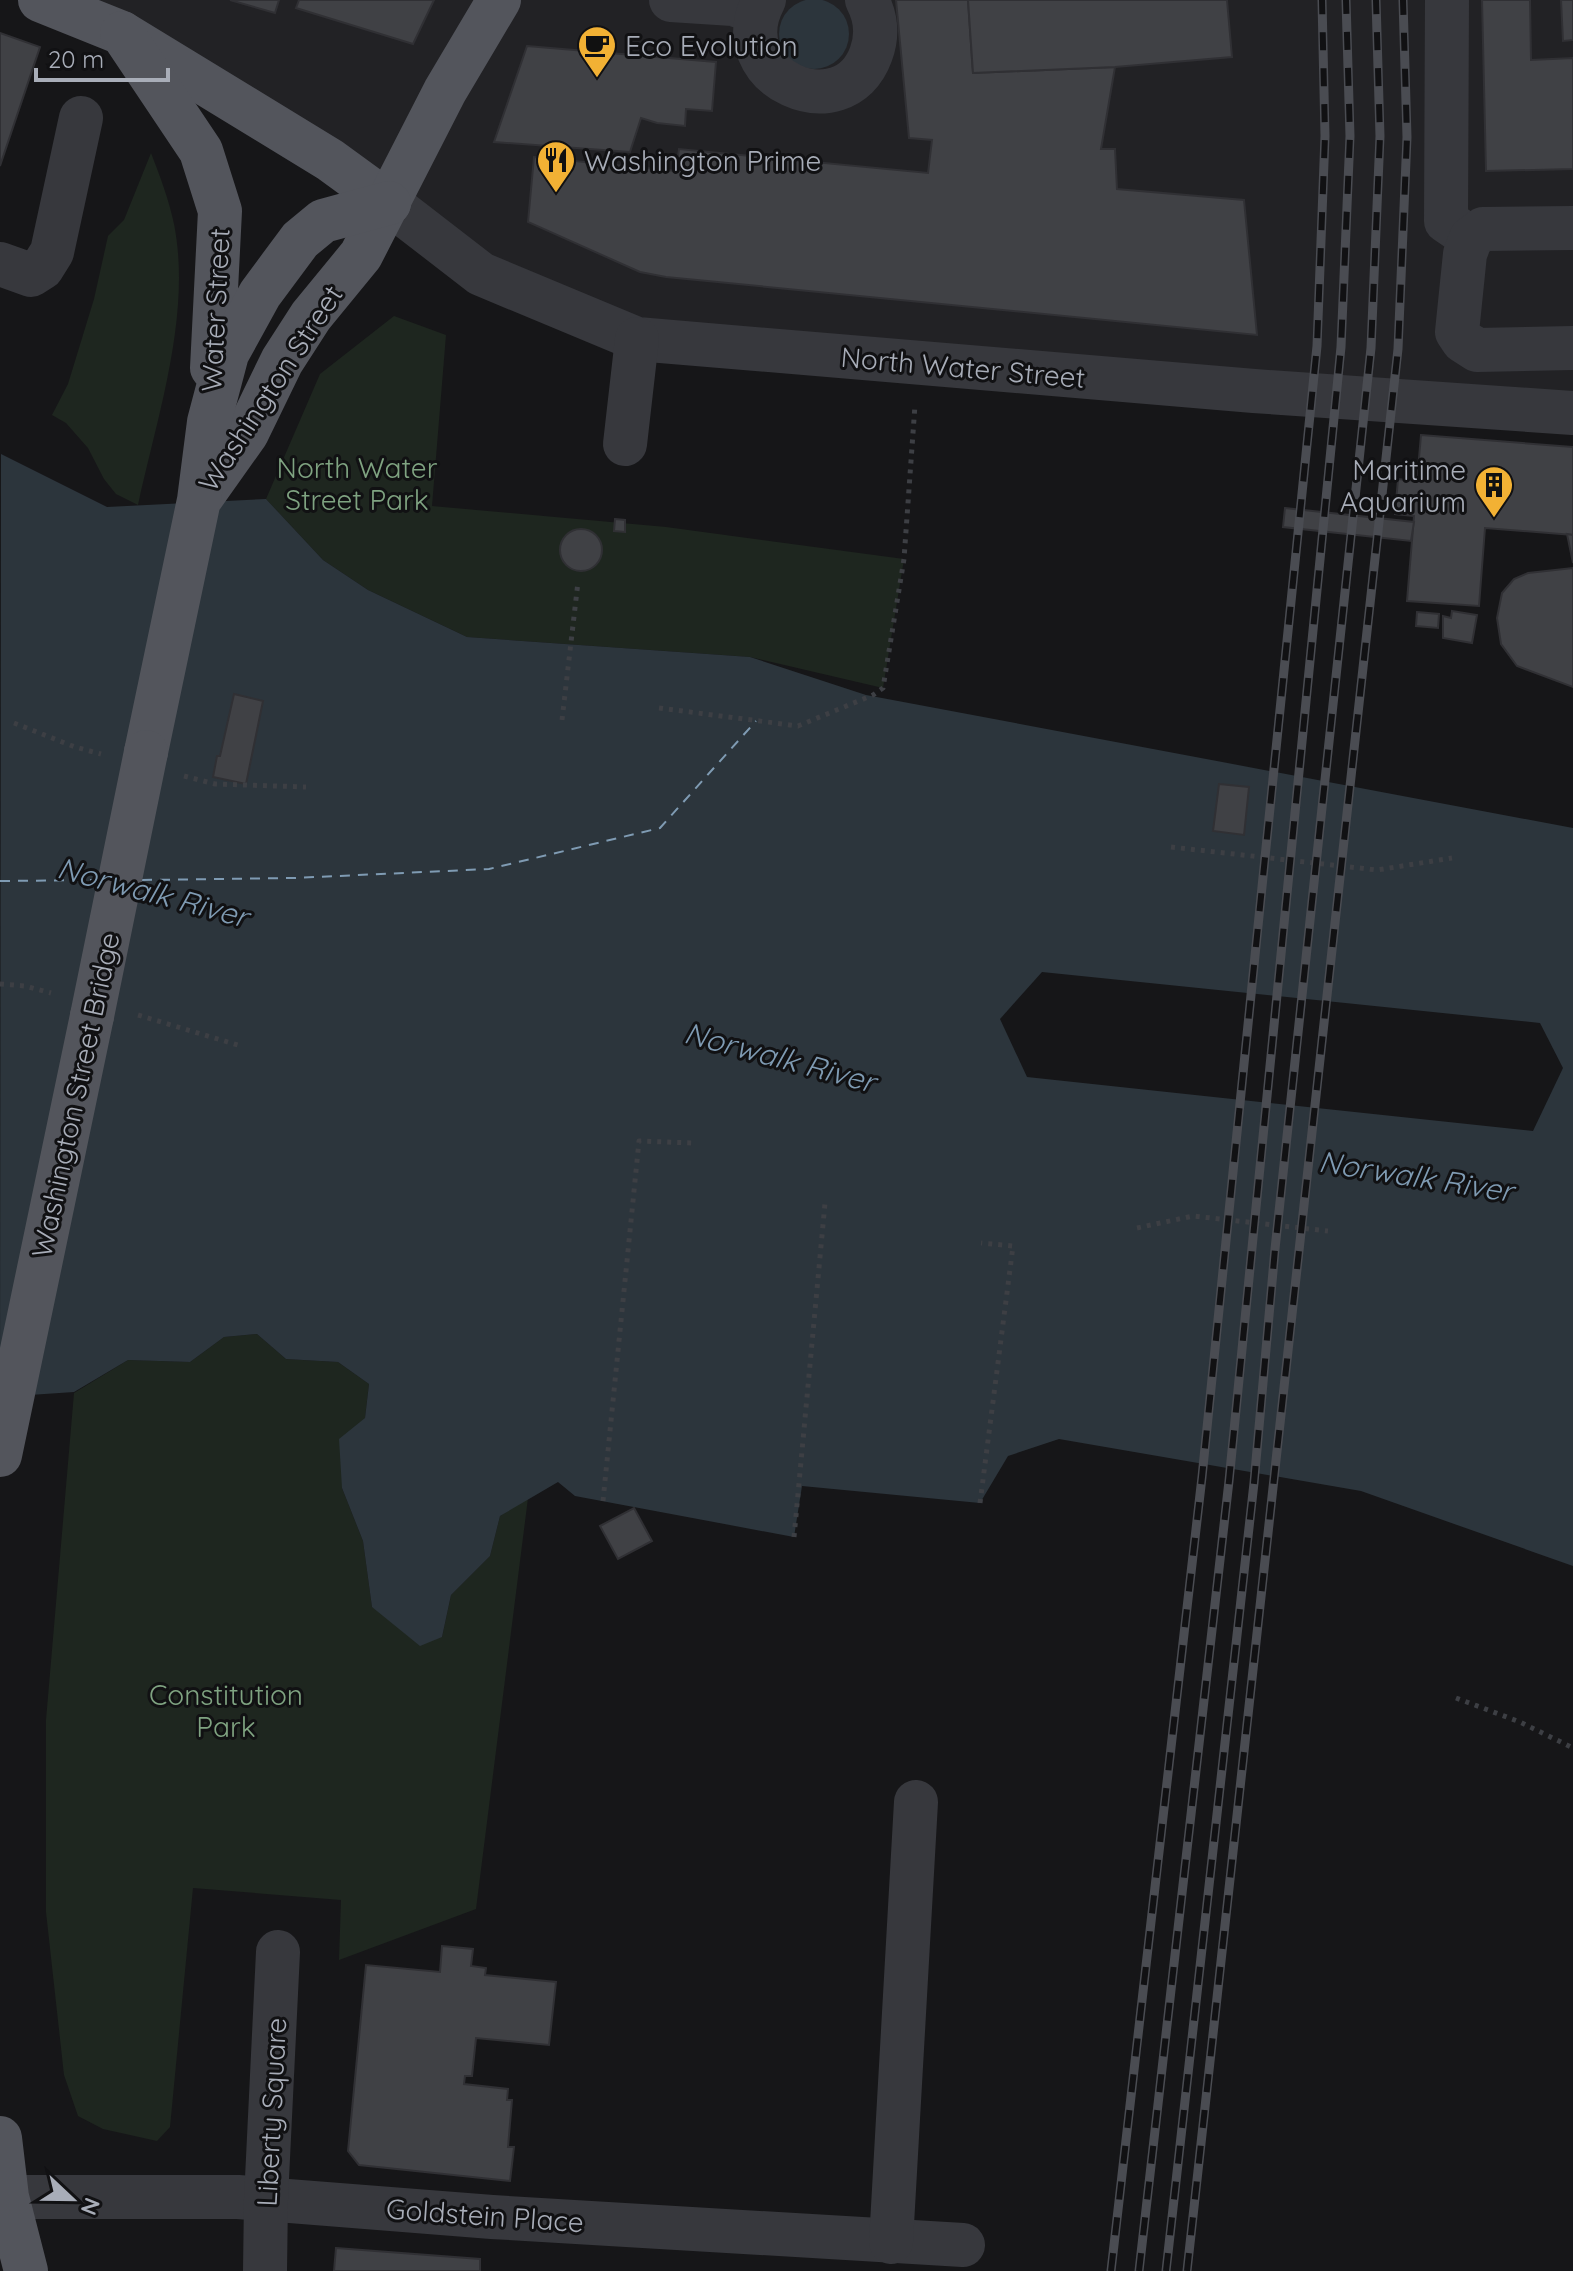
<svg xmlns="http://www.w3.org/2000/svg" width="1573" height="2271" font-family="Quicksand,sans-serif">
  <rect width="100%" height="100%" fill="#161618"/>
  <path fill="#222225" d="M40 0H1573V413L637 339Z"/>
  <g fill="#1e261f">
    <path d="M151 153C160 176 169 200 174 224 192 314 157 417 138 505L116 494 104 479 88 448 66 423 52 415 68 384 94 299 108 236 124 220Z"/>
    <path d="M394 316 446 335 432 506 666 527 904 559 883 688 750 657 467 637 368 590 323 560 266 499 320 374Z"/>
    <path d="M257 1334 286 1359 338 1362 369 1384 365 1418 342 1488 363 1541 372 1607 442 1637 451 1595 490 1556 500 1516 528 1498 476 1909 339 1960 341 1900 193 1888 170 2127 157 2141 103 2129 78 2116 64 2075 46 1912V1720L74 1393 128 1360 190 1362 224 1337Z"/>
  </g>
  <g fill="#2c353c">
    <circle cx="814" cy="34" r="35"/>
    <path d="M1 454 107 507 266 499 323 560 368 590 467 637 750 657 866 695 1573 828V1566L1361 1491 1059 1439 1008 1456 980 1503 802 1486 794 1537 575 1496 558 1482 500 1516 490 1556 451 1595 442 1637 420 1646 372 1607 363 1541 342 1488 339 1439 365 1418 369 1384 338 1362 286 1359 257 1334 224 1337 190 1362 128 1360 74 1392 0 1397Z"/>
  </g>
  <path fill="#161618" d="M1042 972 1540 1023 1563 1068 1533 1131 1027 1077 1000 1019Z"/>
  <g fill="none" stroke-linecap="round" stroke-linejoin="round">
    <g stroke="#7f9bb3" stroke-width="2" stroke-dasharray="10 8" stroke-linecap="butt">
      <path d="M142 880 294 878 489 869 660 828 756 721"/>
      <path d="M0 881 100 880"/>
    </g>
  </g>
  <g fill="#404145" stroke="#303034" stroke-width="2">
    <path d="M230 0H279L275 13Z"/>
    <path d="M299 0H434L413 44 296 8Z"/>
    <path d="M896 0H968L973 73 1115 67 1101 149H1115L1117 189 1244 200 1257 335 666 277 640 272 528 222 534 157 676 171 679 149 928 173 932 140 909 138Z"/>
    <path d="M968 0H1227L1232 57 1115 67 973 73Z"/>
    <path d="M1482 0H1530L1531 60 1573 58V169L1486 171Z"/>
    <path d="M1561 0H1573V40L1563 41Z"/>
    <path d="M0 33 40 47 0 166Z"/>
    <path d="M527 46 716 62 712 111 686 109 685 126 657 123 641 118 630 152 494 142Z"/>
    <path d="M1421 435 1573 447V535L1485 528 1479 606 1407 601 1414 516 1395 514 1398 479 1417 481Z"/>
    <path d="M1285 508 1414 522 1411 541 1283 527Z"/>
    <path d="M615 519 625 520V532L614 531Z"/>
    <circle cx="581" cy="550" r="21"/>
    <path d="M1567 534 1573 535V563Z"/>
    <path d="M1573 568V687L1517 666 1501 644 1497 618 1502 593 1514 579 1528 573Z"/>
    <path d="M1452 611 1477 615 1472 643 1443 638V616L1451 618Z"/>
    <path d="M1417 612 1439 614 1438 628 1416 626Z"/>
    <path d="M234 694 263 701 246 784 213 777 217 756H220Z"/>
    <path d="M1219 784 1249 787 1244 835 1213 831Z"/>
    <path d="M634 1508 652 1541 618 1559 600 1526Z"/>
    <path d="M442 1946 473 1949 471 1966 486 1968 485 1975 556 1982 549 2045 476 2038 472 2076H465L464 2084 508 2089 507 2100H512L508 2147H514L510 2181 359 2165 348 2151 366 1965 440 1972Z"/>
    <path d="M336 2248 480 2259V2271H334Z"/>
  </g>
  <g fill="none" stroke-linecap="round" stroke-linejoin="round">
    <g stroke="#3d3f44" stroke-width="5" stroke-dasharray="4 6" stroke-linecap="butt">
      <path d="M659 708 798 726 873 695 883 688 904 559 915 405"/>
      <path d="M562 720 578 582"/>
      <path d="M14 723 75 747 101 754"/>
      <path d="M184 776 215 784 306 787"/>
      <path d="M1171 847 1377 870 1452 858"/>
      <path d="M0 984 25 986 51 993"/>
      <path d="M138 1015 241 1046"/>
      <path d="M1137 1228 1193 1216 1328 1231"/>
      <path d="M603 1501 639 1141 694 1143"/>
      <path d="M980 1503 1013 1246 981 1243"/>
      <path d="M794 1537 825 1203"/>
      <path d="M1456 1698 1520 1722 1573 1748"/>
    </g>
    <g stroke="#37383d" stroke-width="44">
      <path d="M671 0 733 4 758 12"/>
      <path d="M764 0C722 79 844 130 871 54 878 35 876 17 867 0"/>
      <path d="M1447 0 1446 221 1471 238"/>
      <path d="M389 203 481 274 637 339 1254 391 1573 413"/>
      <path d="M1573 228 1483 229 1471 238 1465 254 1457 332 1463 341 1477 350 1573 348"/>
      <path d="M0 264 31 275 42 268 52 252 81 118"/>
      <path d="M625 444 637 339"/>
      <path d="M7 2197H238L492 2217 963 2245"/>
      <path d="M891 2242 916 1802"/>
      <path d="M265 2271 266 2199 278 1952"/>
    </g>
    <g stroke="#53555c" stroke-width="44">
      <path d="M40 0 122 33 330 160 389 203"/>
      <path d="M122 33 201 151 220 211 212 368"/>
      <path d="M203 495 247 433 282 361 311 316 361 255 445 91 499 0"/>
      <path d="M146 752 199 500 209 422 227 354 260 294 300 240 323 221 389 203"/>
      <path d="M0 1455 92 1016"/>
      <path d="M0 2138 7 2197 26 2271"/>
    </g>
    <g stroke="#4a4c52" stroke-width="9">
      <g id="rail">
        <path d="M1111 2271 1202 1477 1317 346 1325 136 1322 0"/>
        <path d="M1139 2271 1229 1481 1341 347 1350 136 1346 0"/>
        <path d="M1166 2271 1254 1483 1275 1249 1371 348 1380 136 1376 0"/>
        <path d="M1187 2271 1398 349 1407 137 1403 0"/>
      </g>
    </g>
    <use href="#rail" stroke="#111113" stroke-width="6" stroke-dasharray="18" stroke-linecap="butt"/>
    <path stroke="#53555c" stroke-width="44" d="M92 1016 146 752"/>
  </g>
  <defs>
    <g id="cafe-pin" transform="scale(2)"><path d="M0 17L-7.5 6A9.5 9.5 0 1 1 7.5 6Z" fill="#f2b134" stroke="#111113"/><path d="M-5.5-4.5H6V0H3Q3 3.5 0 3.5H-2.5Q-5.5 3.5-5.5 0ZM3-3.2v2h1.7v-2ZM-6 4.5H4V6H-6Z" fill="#111"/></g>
    <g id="restaurant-pin" transform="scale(2)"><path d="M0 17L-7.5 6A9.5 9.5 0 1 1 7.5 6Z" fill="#f2b134" stroke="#111113"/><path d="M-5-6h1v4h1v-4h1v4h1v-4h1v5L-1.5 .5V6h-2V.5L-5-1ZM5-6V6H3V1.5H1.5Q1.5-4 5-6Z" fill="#111"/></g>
    <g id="building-pin" transform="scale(2)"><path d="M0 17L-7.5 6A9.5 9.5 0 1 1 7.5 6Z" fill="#f2b134" stroke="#111113"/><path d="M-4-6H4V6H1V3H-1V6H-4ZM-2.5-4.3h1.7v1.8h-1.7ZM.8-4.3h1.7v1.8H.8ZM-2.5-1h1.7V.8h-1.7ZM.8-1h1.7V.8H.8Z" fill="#111"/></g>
  </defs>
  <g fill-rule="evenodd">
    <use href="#cafe-pin" x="597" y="45"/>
    <use href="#restaurant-pin" x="556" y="160"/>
    <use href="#building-pin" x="1494" y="485"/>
  </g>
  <g text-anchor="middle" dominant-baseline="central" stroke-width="6" stroke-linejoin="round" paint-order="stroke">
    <g font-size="28" fill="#a8adb8" stroke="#111113" text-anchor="start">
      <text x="625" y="45">Eco Evolution</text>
      <text x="584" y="160">Washington Prime</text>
      <text x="1466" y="469" text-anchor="end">Maritime<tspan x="1466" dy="32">Aquarium</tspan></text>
    </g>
    <g font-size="28" fill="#a8adb8" stroke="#111113">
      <text transform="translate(215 310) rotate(-87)">Water Street</text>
      <text transform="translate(963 367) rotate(5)">North Water Street</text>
      <text transform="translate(270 388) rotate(-57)">Washington Street</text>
      <text transform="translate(75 1095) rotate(-78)">Washington Street Bridge</text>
      <text transform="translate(271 2112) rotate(-87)">Liberty Square</text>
      <text transform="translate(485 2215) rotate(4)">Goldstein Place</text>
    </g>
    <g font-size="28" fill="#7fa381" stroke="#111113">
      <text x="357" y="467">North Water<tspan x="357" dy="32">Street Park</tspan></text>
      <text x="226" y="1694">Constitution<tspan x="226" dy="32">Park</tspan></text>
    </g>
    <g font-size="30" font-style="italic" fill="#7f9bb3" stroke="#111113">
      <text transform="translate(153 892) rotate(15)">Norwalk River</text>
      <text transform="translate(780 1057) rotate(15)">Norwalk River</text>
      <text transform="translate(1416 1176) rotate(9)">Norwalk River</text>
    </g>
  </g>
  <g transform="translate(72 2199) rotate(112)" stroke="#111113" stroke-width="6" paint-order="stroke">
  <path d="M0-6L14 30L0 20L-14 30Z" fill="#a8adb8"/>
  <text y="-12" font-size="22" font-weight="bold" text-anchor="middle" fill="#a8adb8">N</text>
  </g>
  <path d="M36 68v12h132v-12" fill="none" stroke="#a8adb8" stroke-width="4"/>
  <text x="48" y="68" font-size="24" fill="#a8adb8" stroke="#111113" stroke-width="6" paint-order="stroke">20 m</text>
</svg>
